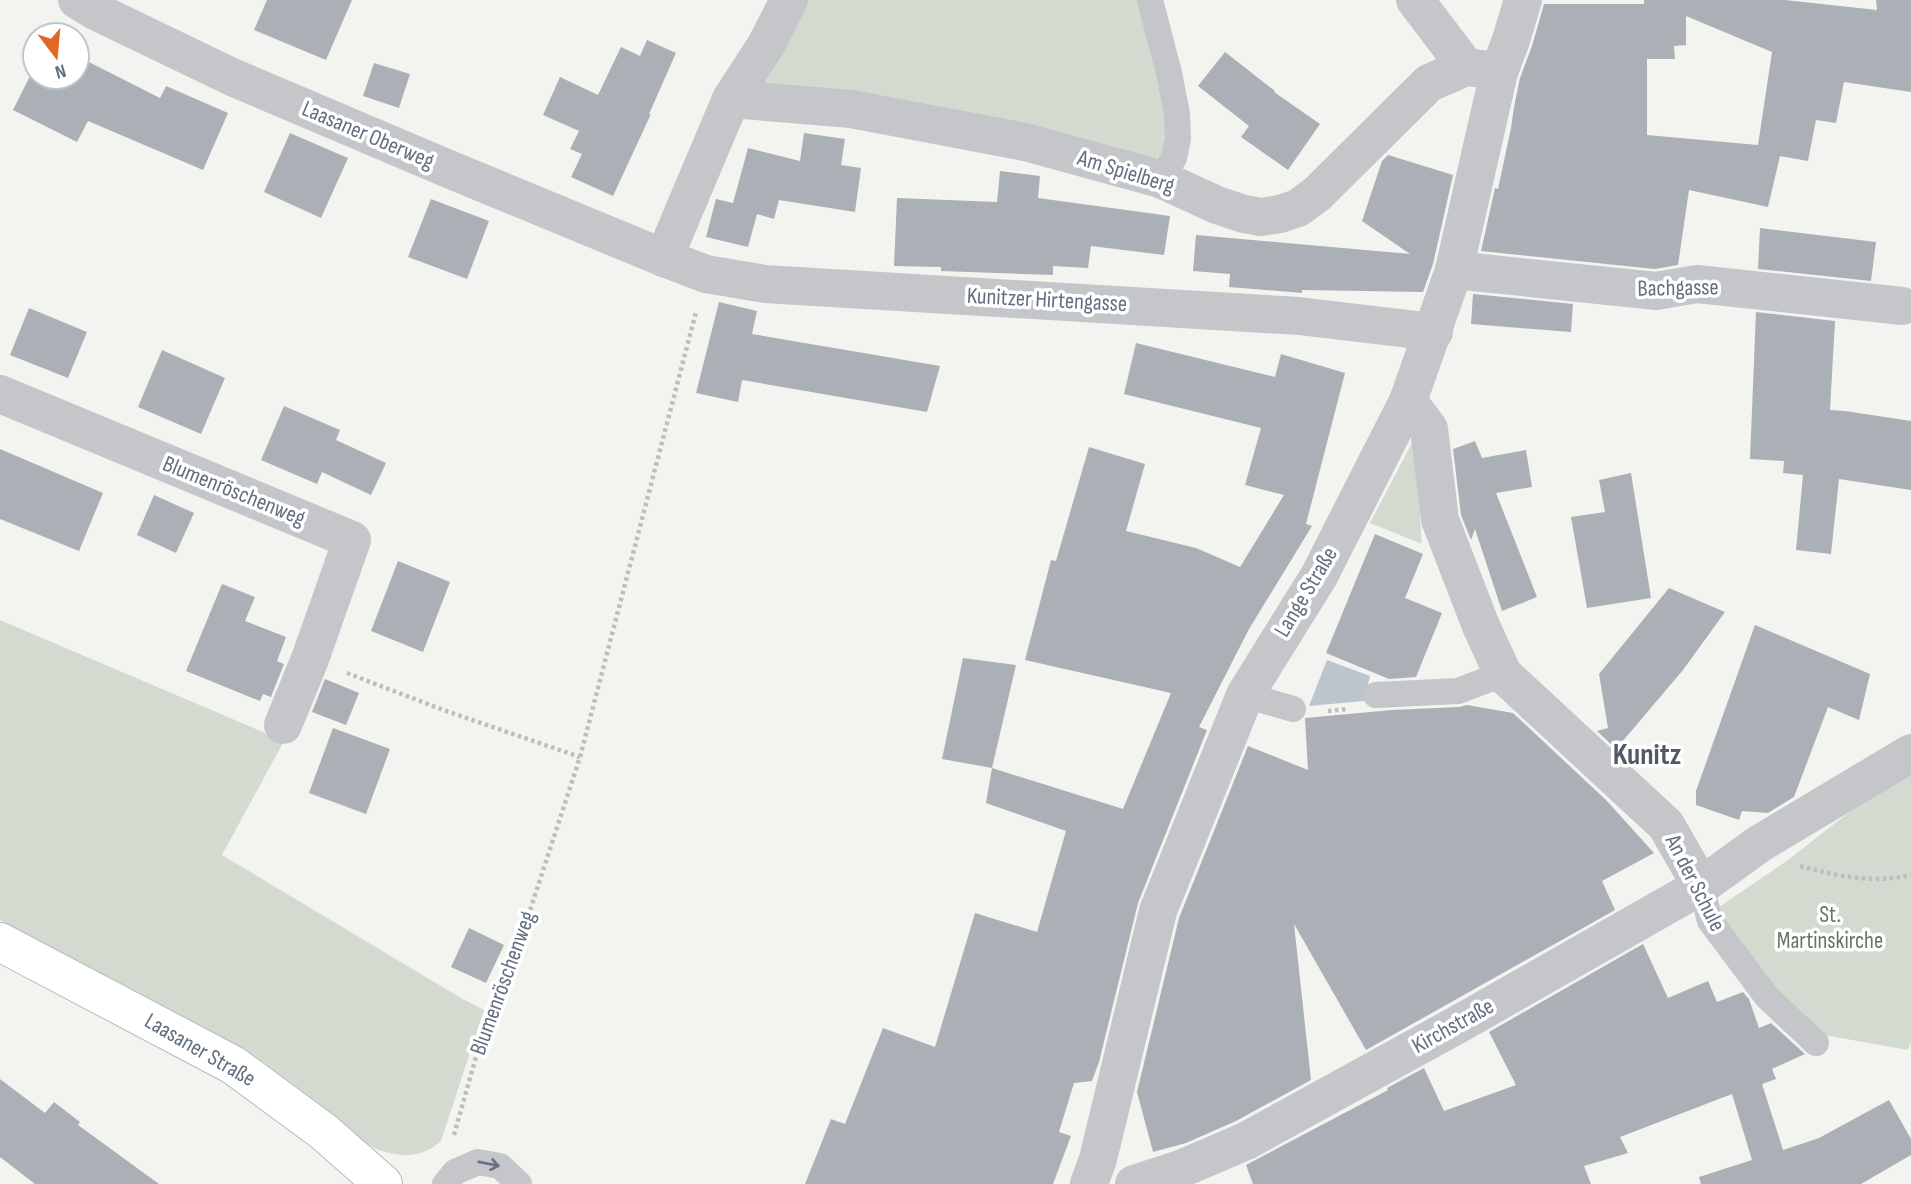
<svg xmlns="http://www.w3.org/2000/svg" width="1911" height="1184" font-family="'Sofia Sans Condensed',sans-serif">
  <rect width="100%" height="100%" fill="#f3f4f0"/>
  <g fill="#d3dbd1">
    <path d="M808 0H1139L1168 123 1163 154 1154 160 745 94 785 42Z"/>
    <path d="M1413 441C1422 474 1418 509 1422 544L1370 523Z"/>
    <path d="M0 620 284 741 222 855 461 998 484 1010 441 1141C423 1157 405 1158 382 1151 350 1140 322 1104 292 1086 251 1061 211 1034 169 1010 114 979 56 950 0 920Z"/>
    <path d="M1911 764V1042L1908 1050 1824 1035 1773 987 1716 909 1788 860Z"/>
  </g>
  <path fill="#bcc5cc" d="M1327 660 1370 676 1364 701 1309 706Z"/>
  <g fill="#aab0b6" fill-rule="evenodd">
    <path d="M267 0H352L326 60 254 30Z"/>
    <path d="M1644 0H1785L1877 10 1876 0H1911V92L1844 82 1836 123 1816 120 1808 161 1780 156 1768 207 1689 190 1678 265 1655 269 1481 251 1495 188 1498 189 1511 128 1514 107 1520 78 1532 46 1544 4H1644ZM1686 16 1772 52 1758 145 1647 135V59H1675L1674 46 1686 45Z"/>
    <path d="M647 40 676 53 649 114H651L613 196 571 177 582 154 570 149 579 131 543 115 560 77 598 95 621 47 640 56Z"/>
    <path d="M1225 52 1275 91 1274 92 1320 124 1288 170 1241 137 1249 126 1198 86Z"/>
    <path d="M77 56 160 98 166 86 228 113 203 170 88 121 77 142 13 110 35 66V77H77Z"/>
    <path d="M374 63 410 74 399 108 363 96Z"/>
    <path d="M290 133 348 158 321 218 264 192Z"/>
    <path d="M804 133 845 139 841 165 861 168 855 212 779 200 774 219 757 214 748 247 706 237 716 199 733 203 748 148 800 161Z"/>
    <path d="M1388 155 1453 175 1433 264 1423 292 1302 290V293L1229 287 1230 274 1193 271 1196 235 1410 254 1362 221 1382 161Z"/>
    <path d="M1000 171 1040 176 1038 198 1170 216 1164 255 1091 246 1088 268 1053 266V275L941 271V267L894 266 897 198 997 202Z"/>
    <path d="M431 199 489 221 467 279 408 257Z"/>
    <path d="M1760 228 1876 242 1871 281 1758 269Z"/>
    <path d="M1473 294 1573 304 1571 332 1471 324Z"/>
    <path d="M719 302 757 311 752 334 940 366 927 412 742 380 738 402 696 393Z"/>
    <path d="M29 308 87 332 68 378 10 355Z"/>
    <path d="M1756 312 1835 321 1830 410 1845 411 1911 421V490L1839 479 1831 554 1796 550 1803 475 1783 473 1784 461 1750 459Z"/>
    <path d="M1136 343 1275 377 1281 354 1345 373 1306 524 1312 526 1249 629 1199 727 1207 730 1138 903 1099 1062 1092 1081 1074 1083 1059 1132 1071 1136 1053 1184H805L831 1119 845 1124 883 1028 935 1047 975 913 1037 932 1066 831 986 803 992 768 1123 809 1171 693 1025 660 1051 560 1056 561 1089 447 1145 464 1126 531 1196 548 1240 567 1284 495 1245 485 1261 428 1124 394Z"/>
    <path d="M162 350 225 378 201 434 138 407Z"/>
    <path d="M284 406 340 430 336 440 386 463 371 495 322 472 317 484 261 460Z"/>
    <path d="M1475 441 1482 458 1526 450 1532 487 1496 493 1537 597 1502 611 1475 529 1471 540 1461 515 1453 449Z"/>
    <path d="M0 449 103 493 79 551 0 519Z"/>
    <path d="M1631 473 1651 598 1587 608 1571 517 1605 512 1599 480Z"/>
    <path d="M154 495 194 513 176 553 137 535Z"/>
    <path d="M1375 534 1423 554 1405 598 1442 613 1416 677 1389 679 1326 653Z"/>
    <path d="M398 561 450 582 423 652 371 631Z"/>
    <path d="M222 584 255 597 245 621 286 637 277 661 284 664 271 697 263 694 260 701 186 671Z"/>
    <path d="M1669 588 1725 612 1683 670 1616 749 1597 731 1608 728 1599 674Z"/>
    <path d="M1755 625 1870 674 1859 720 1828 707 1794 797 1768 813 1742 811 1739 820 1696 805V791Z"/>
    <path d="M963 658 1016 665 992 768 942 759Z"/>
    <path d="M325 679 359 693 346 725 312 712Z"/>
    <path d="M1467 705 1513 713 1606 800 1654 853 1602 881 1615 910 1366 1050 1294 924 1311 1080 1236 1121 1186 1143 1153 1152 1137 1092 1179 918 1248 746 1308 770 1305 718 1392 710 1459 707Z"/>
    <path d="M333 728 390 749 366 814 309 793Z"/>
    <path d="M469 928 504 945 486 983 451 967Z"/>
    <path d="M1643 944 1668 998 1708 981 1717 1002 1743 992 1749 999 1759 1028 1771 1023 1805 1054 1772 1069 1776 1079 1762 1084 1783 1150 1819 1138 1889 1100 1911 1139V1155L1861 1184H1701L1699 1177 1752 1160 1732 1094 1620 1137 1628 1153 1584 1166 1591 1184H1253L1246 1165 1388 1090 1387 1088 1424 1068 1444 1111 1516 1085 1489 1032Z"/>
    <path d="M0 1079 45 1113 54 1102 80 1122 78 1125 159 1184H35L0 1157Z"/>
  </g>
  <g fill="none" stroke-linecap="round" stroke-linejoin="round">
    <g stroke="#b6b9be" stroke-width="40">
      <path id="secondary" d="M0 942 233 1065 324 1132 383 1184"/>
    </g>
    <g stroke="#bbbdbf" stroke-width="4.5" stroke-dasharray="3.5 3.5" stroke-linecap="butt">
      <path d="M347 673 446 711 580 757"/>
      <path d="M1328 711 1347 709"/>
      <path d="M1800 866C1837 876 1873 884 1911 875"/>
      <path d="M454 1135 481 1039 508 978 580 757 696 312"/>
    </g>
    <g stroke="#c4c6ca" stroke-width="26">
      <path d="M1150 0 1169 73 1177 114 1178 139 1174 158 1160 179"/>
      <path d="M1245 695 1293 709"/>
      <path d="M1376 695 1458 691 1503 674"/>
      <path d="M1701 886 1710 921 1767 997 1816 1043"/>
      <path d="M445 1184 455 1172 478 1162 500 1166 519 1184"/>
    </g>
    <g stroke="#c4c6ca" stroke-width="38">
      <path d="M77 0 97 12 232 77 451 170 664 258 706 274 765 284 1299 316 1434 332"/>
      <path d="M1415 0 1466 67 1490 70"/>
      <path d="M731 99 851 109 1025 142 1160 179 1217 205 1244 214 1261 217 1280 214 1298 208 1317 194 1429 83 1466 67"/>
      <path d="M664 258 731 99 766 45 789 0"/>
      <path d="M1454 270 1656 291 1697 284 1902 306"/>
      <path d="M0 394 352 540 310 659 283 725"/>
      <path d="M1408 401 1429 429 1440 520 1481 626 1503 674 1666 825 1701 886"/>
      <path d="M1089 1184 1098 1159 1158 911 1245 695 1319 576 1408 401 1454 270 1499 72 1511 40 1523 0"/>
      <path d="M1134 1184 1183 1168 1246 1141 1464 1021 1701 886 1759 844 1911 753"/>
    </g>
    <use href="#secondary" stroke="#fff" stroke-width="38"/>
  </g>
  <defs><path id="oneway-shaft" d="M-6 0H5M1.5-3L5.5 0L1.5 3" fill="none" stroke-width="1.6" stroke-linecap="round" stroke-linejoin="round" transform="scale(1.75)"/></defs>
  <use stroke="#687485" href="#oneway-shaft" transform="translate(489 1164) rotate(11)"/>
  <g text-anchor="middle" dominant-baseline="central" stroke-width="7" stroke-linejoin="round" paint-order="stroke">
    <g font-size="23" fill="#637081" stroke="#fff">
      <text transform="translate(368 135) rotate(23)">Laasaner Oberweg</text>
      <text transform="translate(1126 172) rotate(17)">Am Spielberg</text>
      <text transform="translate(1678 288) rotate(-1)">Bachgasse</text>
      <text transform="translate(1047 300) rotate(3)">Kunitzer Hirtengasse</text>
      <text transform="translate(234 491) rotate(22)">Blumenröschenweg</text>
      <text transform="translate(1306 592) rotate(-59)">Lange Straße</text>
      <text transform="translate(1695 883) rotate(63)">An der Schule</text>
      <text transform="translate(503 983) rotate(-70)">Blumenröschenweg</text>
      <text transform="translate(1453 1026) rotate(-29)">Kirchstraße</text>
      <text transform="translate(200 1050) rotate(30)">Laasaner Straße</text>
    </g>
    <g font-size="23" fill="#637862" stroke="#fff">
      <text x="1830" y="915">St.<tspan x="1830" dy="26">Martinskirche</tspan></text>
    </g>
    <g font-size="30" font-weight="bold" fill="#515a66" stroke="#fff">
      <text x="1647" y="755">Kunitz</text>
    </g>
  </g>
  <g transform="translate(56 56) rotate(164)"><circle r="33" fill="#ffffff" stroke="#c1c6cd" stroke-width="2"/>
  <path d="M0-5L12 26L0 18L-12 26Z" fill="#e26722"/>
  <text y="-10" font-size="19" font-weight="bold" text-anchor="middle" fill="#637081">N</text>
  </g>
</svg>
